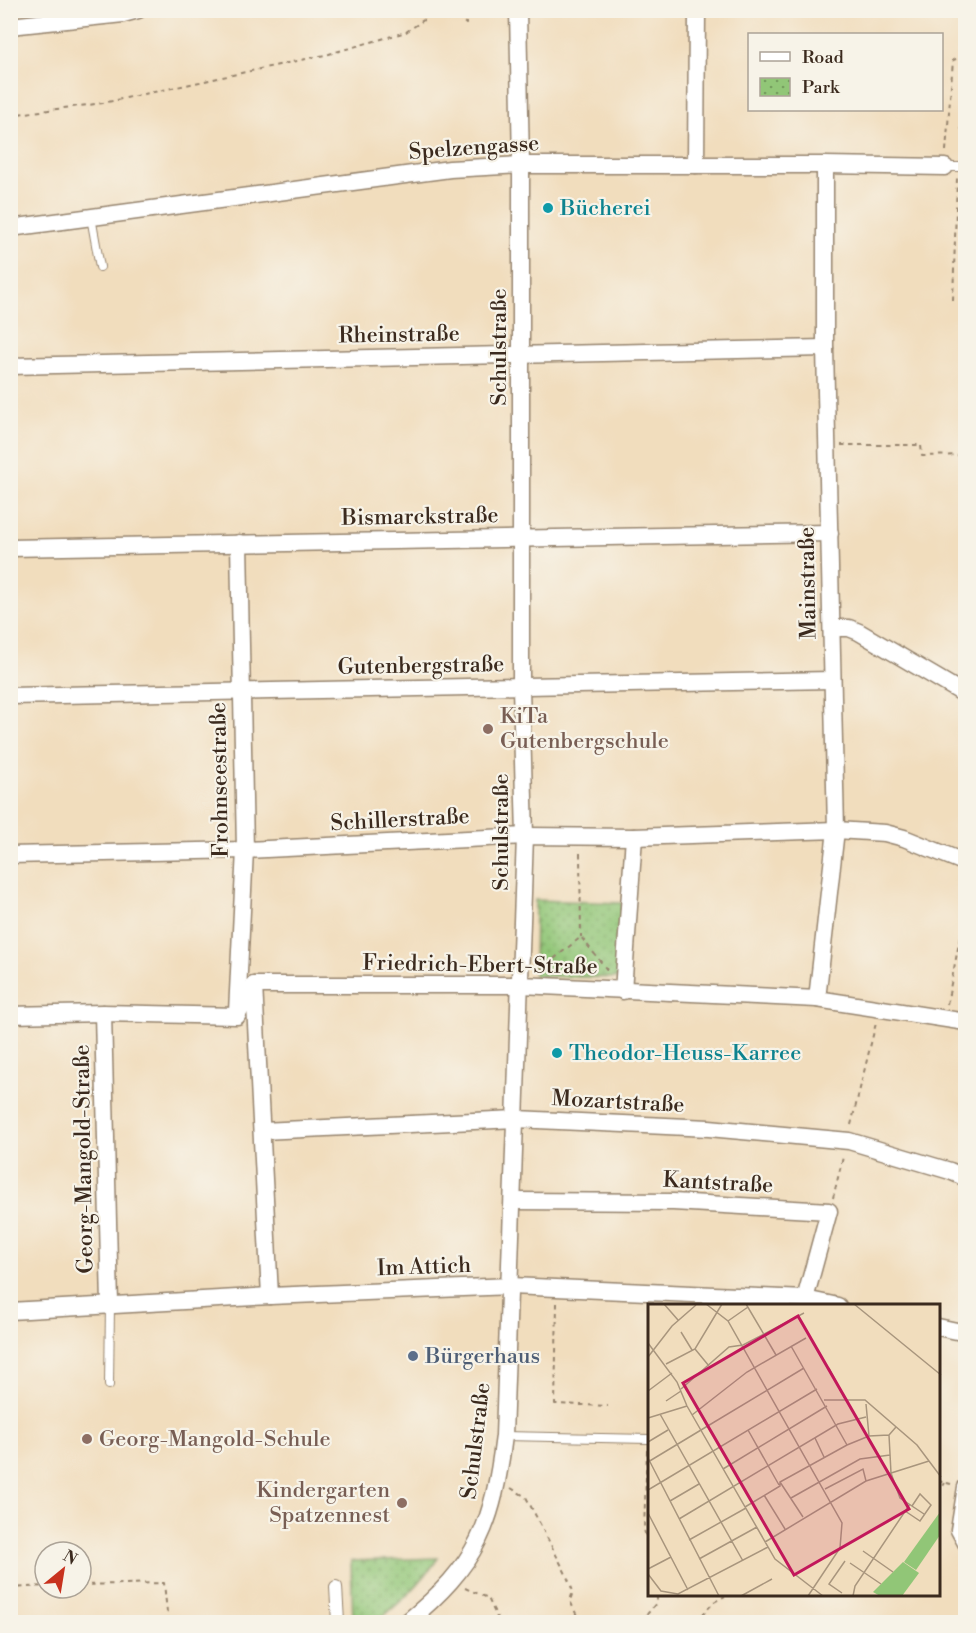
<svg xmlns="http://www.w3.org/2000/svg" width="976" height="1633" font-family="'Libre Bodoni',serif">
  <defs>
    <pattern id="park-dots" width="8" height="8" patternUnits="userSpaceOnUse" patternTransform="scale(1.5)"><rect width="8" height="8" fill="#91c677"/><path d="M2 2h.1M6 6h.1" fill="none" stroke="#78a161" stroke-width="1.8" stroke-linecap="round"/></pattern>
  </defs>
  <rect width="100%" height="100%" fill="#f7f3e8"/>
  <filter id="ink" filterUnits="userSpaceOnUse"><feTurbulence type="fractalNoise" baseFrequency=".0167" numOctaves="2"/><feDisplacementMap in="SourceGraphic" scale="12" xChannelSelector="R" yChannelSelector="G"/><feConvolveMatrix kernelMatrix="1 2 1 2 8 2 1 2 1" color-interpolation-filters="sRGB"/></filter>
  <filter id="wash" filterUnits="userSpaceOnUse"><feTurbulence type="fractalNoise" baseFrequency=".008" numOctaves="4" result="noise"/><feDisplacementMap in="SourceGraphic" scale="24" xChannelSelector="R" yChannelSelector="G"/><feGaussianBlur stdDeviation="1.35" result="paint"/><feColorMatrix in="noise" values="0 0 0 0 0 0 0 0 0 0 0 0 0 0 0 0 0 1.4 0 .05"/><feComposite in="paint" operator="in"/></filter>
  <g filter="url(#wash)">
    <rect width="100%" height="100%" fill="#f1ddbd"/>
    <g fill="url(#park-dots)" stroke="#66784a" stroke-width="1.5">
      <path d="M535 900 622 903 619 978 534 976Z"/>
      <path d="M438 1558C421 1584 400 1603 376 1622H353L351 1561Z"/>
    </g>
  </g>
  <g filter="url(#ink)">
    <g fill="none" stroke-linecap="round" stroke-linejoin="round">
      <g stroke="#96846e" stroke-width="10">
        <g id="service">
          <path d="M965 127H966"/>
          <path d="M945 167H964L966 159"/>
          <path d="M91 217 100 267"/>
          <path d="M109 1385 110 1305"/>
          <path d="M504 1436 649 1439"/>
          <path d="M422 1611 428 1622"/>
        </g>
      </g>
      <g stroke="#96846e" stroke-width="14">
        <path id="pedestrian" d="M336 1587 338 1622"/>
      </g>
      <g stroke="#96846e" stroke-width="19">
        <g id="minor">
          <path d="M10 26 123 14 138 10"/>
          <path d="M696 165 697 10"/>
          <path d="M10 228 450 169 521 165H825L945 167"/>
          <path d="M10 366 825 348"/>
          <path d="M10 548 830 533"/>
          <path d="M832 628H849L859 632 966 695"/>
          <path d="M10 696 831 680"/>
          <path d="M10 855 245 850 525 836 634 837 836 830 885 833 904 838 966 863"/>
          <path d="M254 985 270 1296"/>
          <path d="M623 991 634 837"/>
          <path d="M817 999 836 830 825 348V165"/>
          <path d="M237 1012 245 850 239 543"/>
          <path d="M103 1013 110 1305"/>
          <path d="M10 1015 103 1013 237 1016 254 985H521L817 999 966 1022"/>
          <path d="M262 1131 516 1119 709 1128 849 1141 950 1171 966 1178"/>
          <path d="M513 1201 673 1202 829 1211 805 1299"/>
          <path d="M10 1311 270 1296 511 1286 805 1299 838 1306"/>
          <path d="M938 1327 966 1333"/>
          <path d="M966 1487 959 1530 966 1543"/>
          <path d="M407 1622C478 1564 493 1525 504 1436L525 836 521 687V165L518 10"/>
        </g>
      </g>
      <g stroke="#96846e" stroke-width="2" stroke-dasharray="4.5 4.5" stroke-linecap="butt">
        <path d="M451 10 466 24V10"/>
        <path d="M10 115 103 103 329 54 406 32 428 17 433 10"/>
        <path d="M946 151 953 60 966 56"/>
        <path d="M953 300 957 178"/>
        <path d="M841 445H921L922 456 966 455"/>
        <path d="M580 853 581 937"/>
        <path d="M540 970 581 937 608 971"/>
        <path d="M947 1004 961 933"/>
        <path d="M851 1125 876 1023"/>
        <path d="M833 1198 843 1157"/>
        <path d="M557 1303 555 1404 608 1406"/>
        <path d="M648 1422 649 1394"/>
        <path d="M647 1450 644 1529 649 1551"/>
        <path d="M938 1481 951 1484"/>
        <path d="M511 1488 526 1497 565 1572 573 1591 570 1601 580 1622"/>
        <path d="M938 1493 945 1483"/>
        <path d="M81 1585 164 1583 168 1622"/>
        <path d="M10 1588 45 1586"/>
        <path d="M465 1588 488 1598 499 1622"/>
        <path d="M641 1622 657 1602V1596"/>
        <path d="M696 1622 714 1602 725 1596"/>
      </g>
      <use href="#service" stroke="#fff" stroke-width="8"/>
      <use href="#pedestrian" stroke="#fff" stroke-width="12"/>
      <use href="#minor" stroke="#fff" stroke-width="16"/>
    </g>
  </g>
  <g fill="#0f9aa8" stroke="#f7f3e8" stroke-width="2">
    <circle cx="548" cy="208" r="6"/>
    <circle cx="557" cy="1053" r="6"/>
  </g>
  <g fill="#8d6e63" stroke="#f7f3e8" stroke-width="2">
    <circle cx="488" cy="729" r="6"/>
    <circle cx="87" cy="1439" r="6"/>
    <circle cx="402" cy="1503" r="6"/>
  </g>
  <circle fill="#5c6f8a" stroke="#f7f3e8" stroke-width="2" cx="413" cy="1356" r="6"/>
  <g text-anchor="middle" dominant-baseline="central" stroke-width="4.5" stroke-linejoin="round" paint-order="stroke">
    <g font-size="22" fill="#3b2a1e" stroke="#f7f3e8">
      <text transform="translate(474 148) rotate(-4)">Spelzengasse</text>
      <text transform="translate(399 335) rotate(-1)">Rheinstraße</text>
      <text transform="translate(499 347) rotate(-90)">Schulstraße</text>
      <text transform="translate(420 517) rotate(-1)">Bismarckstraße</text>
      <text transform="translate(808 583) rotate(-91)">Mainstraße</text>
      <text transform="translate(421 666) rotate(-1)">Gutenbergstraße</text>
      <text transform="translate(220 780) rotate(-91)">Frohnseestraße</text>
      <text transform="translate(400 820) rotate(-3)">Schillerstraße</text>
      <text transform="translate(501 832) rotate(-90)">Schulstraße</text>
      <text transform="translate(480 965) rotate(1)">Friedrich-Ebert-Straße</text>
      <text transform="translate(618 1102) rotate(3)">Mozartstraße</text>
      <text transform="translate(84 1159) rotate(-91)">Georg-Mangold-Straße</text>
      <text transform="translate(718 1183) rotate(3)">Kantstraße</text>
      <text transform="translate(424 1267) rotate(-2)">Im Attich</text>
      <text transform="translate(476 1441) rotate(-83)">Schulstraße</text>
    </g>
    <g font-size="22" fill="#0d838f" stroke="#f7f3e8" text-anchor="start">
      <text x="560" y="208">Bücherei</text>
      <text x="569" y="1053">Theodor-Heuss-Karree</text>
    </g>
    <g font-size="22" fill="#785e54" stroke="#f7f3e8" text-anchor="start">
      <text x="500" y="716">KiTa<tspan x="500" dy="25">Gutenbergschule</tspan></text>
      <text x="99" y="1439">Georg-Mangold-Schule</text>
      <text x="390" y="1490" text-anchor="end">Kindergarten<tspan x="390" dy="25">Spatzennest</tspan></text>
    </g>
    <g font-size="22" fill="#4e5e75" stroke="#f7f3e8" text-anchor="start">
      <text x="425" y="1356">Bürgerhaus</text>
    </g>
  </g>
  <g transform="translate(648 1304)">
    <rect width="292" height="292" fill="#f1ddbd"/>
    <path d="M292 208V231L268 266 256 258Z" fill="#91c677"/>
    <path d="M255 258 271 269 254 292H232L225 288Z" fill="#91c677"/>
    <path fill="none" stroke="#a8957d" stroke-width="1.5" d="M16 0 30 16M58 0 80 17 194 219 192 244 160 292M98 0 128 51M206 0 293 71M80 17 100 3M33 28 44 46M0 39 29 78 39 102 127 255 175 292M143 42 199 141M47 45 61 62M0 53 24 22 48 1M18 60 47 45 74 0M181 64 197 95M33 85 81 43 95 41 156 9M0 87 24 69M176 96H217L269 141 293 173M18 97 33 87M218 100 221 132M12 110 95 257M44 111 99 68 158 34M0 114 39 102M248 123 241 131 243 169 252 194 276 210M53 126 156 64M100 126 131 181M167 134 176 153M0 138 20 126M0 154 71 292M0 158 53 126M75 165 179 102M132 178 155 213M177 185 215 165 218 177M0 186 169 85M116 191 137 225M143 194 212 155 242 151M22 197 51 180M97 203 132 182V178L199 141 221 132 241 131M257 207 272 217 283 201 272 190 264 202M0 209 40 286M31 215 190 120 218 113M41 236 98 204M117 238 218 177 281 157M215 247 245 268M51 255 109 223M202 259 233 280M0 265 23 253M0 270 13 287 30 290 120 243M194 289 181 280 197 257M93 292 124 275M205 292 207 282 262 200"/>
    <path fill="#c2185b" fill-opacity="0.15" stroke="#c2185b" stroke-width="3" d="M150 12 261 205 146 271 35 79Z"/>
    <rect width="292" height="292" fill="none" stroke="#3b2a1e" stroke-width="3"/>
  </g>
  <rect width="976" height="1633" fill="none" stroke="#f7f3e8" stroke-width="36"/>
  <rect x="748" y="33" width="195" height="78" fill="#f7f3e8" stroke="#aca397" stroke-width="1.5"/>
  <rect x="760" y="52" width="30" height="9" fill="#ffffff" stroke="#aca397" stroke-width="1.5"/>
  <text x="802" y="63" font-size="18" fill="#3b2a1e">Road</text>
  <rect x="760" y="78" width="30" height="18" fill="url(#park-dots)" stroke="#aca397" stroke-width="1.5"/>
  <text x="802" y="93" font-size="18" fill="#3b2a1e">Park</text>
  <g transform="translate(63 1570) rotate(30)"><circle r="28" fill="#f7f3e8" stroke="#aca397" stroke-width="1.5"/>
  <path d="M0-4.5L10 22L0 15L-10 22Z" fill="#c8321e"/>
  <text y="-9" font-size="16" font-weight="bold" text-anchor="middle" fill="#3b2a1e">N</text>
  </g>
</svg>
